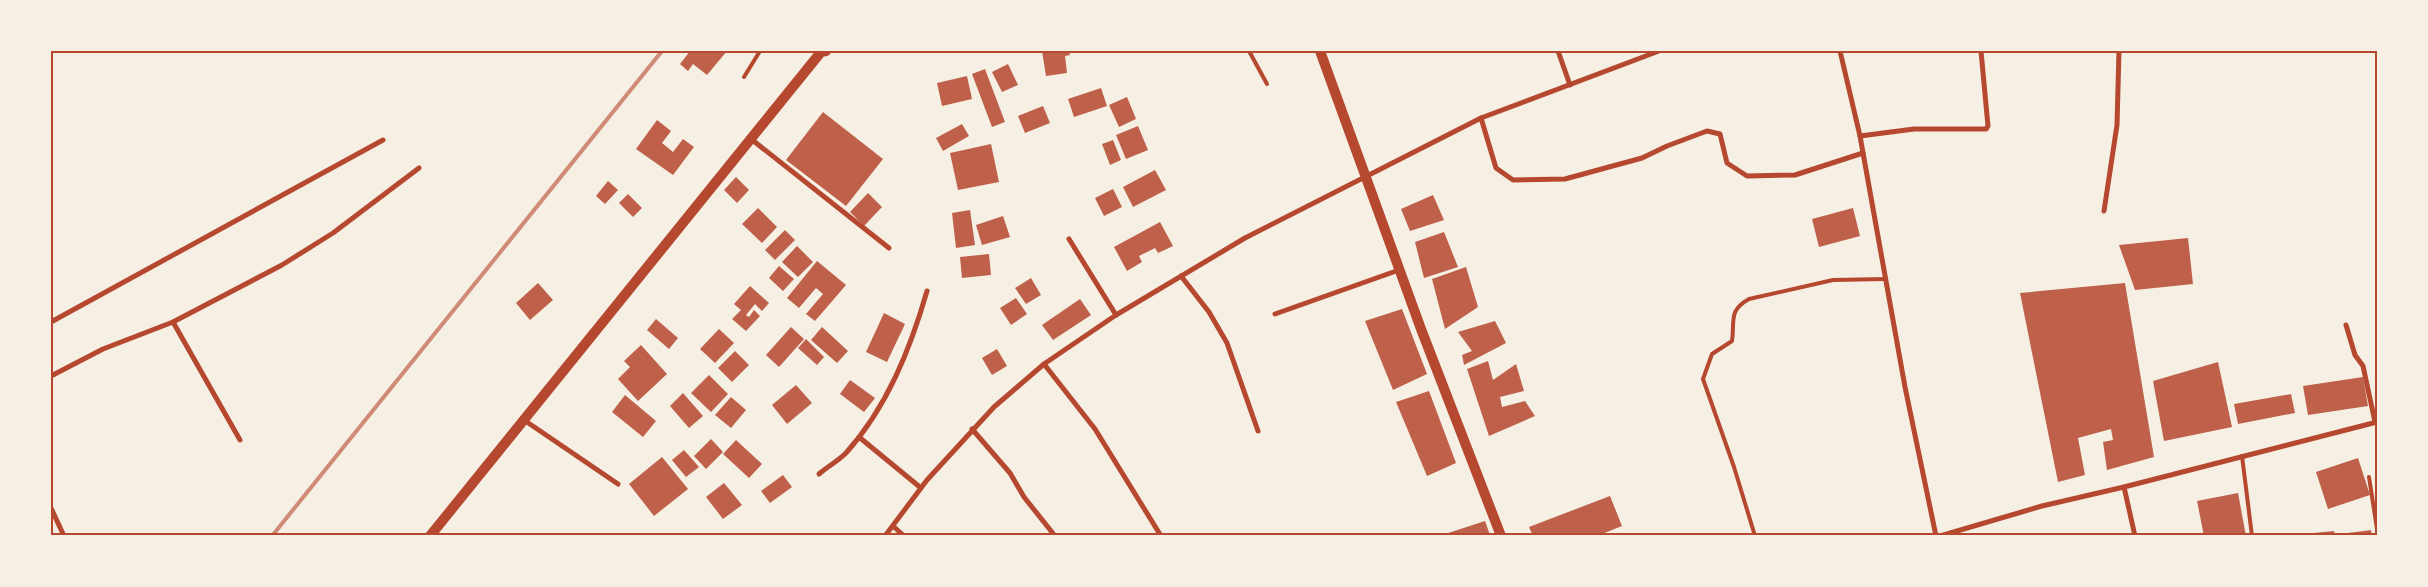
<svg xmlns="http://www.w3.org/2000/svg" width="2428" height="587" font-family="Barlow,sans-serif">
  <rect width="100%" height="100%" fill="#f6efe4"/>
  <g fill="#bf614a">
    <path d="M690 51H727L707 75 693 64 688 71 680 64Z"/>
    <path d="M1042 51H1069L1070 55 1065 56 1067 73 1046 76Z"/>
    <path d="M1008 64 1018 85 1002 92 992 72Z"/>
    <path d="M985 69 1005 122 992 127 972 74Z"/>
    <path d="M967 76 972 99 942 106 937 83Z"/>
    <path d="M1101 88 1107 106 1074 117 1068 99Z"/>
    <path d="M1127 97 1136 119 1119 127 1109 105Z"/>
    <path d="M1043 106 1050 123 1025 133 1018 116Z"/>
    <path d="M823 112 883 159 846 206 786 160Z"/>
    <path d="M657 120 671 131 662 143 673 152 683 139 694 147 673 175 636 149Z"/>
    <path d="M962 124 969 136 943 151 936 138Z"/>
    <path d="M1138 126 1148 150 1126 159 1116 135Z"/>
    <path d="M1113 140 1121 160 1110 165 1102 144Z"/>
    <path d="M991 144 999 182 958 190 950 153Z"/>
    <path d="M1155 170 1166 190 1133 207 1123 187Z"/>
    <path d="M736 177 749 190 737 203 724 190Z"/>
    <path d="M608 181 618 190 605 204 596 196Z"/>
    <path d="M1113 189 1122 207 1104 216 1095 198Z"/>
    <path d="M868 193 882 207 864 226 850 212Z"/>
    <path d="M628 194 642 208 633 217 619 203Z"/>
    <path d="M1433 195 1444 220 1410 231 1401 209Z"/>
    <path d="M758 208 777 227 762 243 742 224Z"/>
    <path d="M1853 208 1860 236 1819 247 1812 219Z"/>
    <path d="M970 210 975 245 956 248 952 213Z"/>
    <path d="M1003 216 1010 237 982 245 976 225Z"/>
    <path d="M1160 222 1173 246 1158 253 1155 248 1139 256 1142 262 1127 271 1114 247Z"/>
    <path d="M785 230 795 240 775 260 765 250Z"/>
    <path d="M1444 232 1458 267 1424 278 1415 242Z"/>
    <path d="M2188 238 2193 284 2135 290 2119 245Z"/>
    <path d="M797 246 813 262 798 277 782 262Z"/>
    <path d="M989 254 991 275 962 278 960 257Z"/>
    <path d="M817 261 846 285 815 321 806 314 823 294 816 288 799 308 787 298Z"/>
    <path d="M779 266 794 279 783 291 769 278Z"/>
    <path d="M1466 267 1478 307 1445 329 1432 279Z"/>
    <path d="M1031 278 1041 295 1026 304 1015 288Z"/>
    <path d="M538 283 553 300 530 320 516 303Z"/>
    <path d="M2125 283 2154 457 2107 470 2103 442 2113 440 2111 429 2078 438 2085 475 2058 482 2020 293Z"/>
    <path d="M750 286 769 303 762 311 755 304 746 315 749 317 754 310 760 316 746 331 732 319 741 310 734 304Z"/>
    <path d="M1016 298 1027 314 1011 325 1000 308Z"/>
    <path d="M1080 299 1091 315 1053 340 1042 325Z"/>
    <path d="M1402 309 1427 374 1393 390 1365 321Z"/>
    <path d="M884 313 905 324 887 362 866 352Z"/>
    <path d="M656 319 678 338 669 349 647 330Z"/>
    <path d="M1495 321 1506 343 1464 365 1462 355 1472 351 1458 332Z"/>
    <path d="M791 327 804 339 779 367 766 355Z"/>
    <path d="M822 327 848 351 837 363 811 340Z"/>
    <path d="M719 329 734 343 715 363 700 349Z"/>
    <path d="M806 339 824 357 817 365 798 348Z"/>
    <path d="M641 345 667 374 638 401 618 379 630 367 624 361Z"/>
    <path d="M997 349 1007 366 992 375 982 358Z"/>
    <path d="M735 351 749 365 732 382 718 368Z"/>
    <path d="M1488 361 1493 380 1516 364 1524 391 1500 397 1502 407 1525 401 1535 416 1489 436 1467 369Z"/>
    <path d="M2218 362 2232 427 2164 441 2153 381Z"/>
    <path d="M709 375 728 394 711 412 691 393Z"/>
    <path d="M2363 377 2368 406 2308 415 2303 386Z"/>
    <path d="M850 380 875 398 864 412 840 394Z"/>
    <path d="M796 385 812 403 787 424 772 405Z"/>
    <path d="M1429 391 1456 463 1427 476 1396 402Z"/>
    <path d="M683 393 703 416 689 428 670 406Z"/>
    <path d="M2291 394 2295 413 2238 424 2234 404Z"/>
    <path d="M625 395 656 421 643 437 612 412Z"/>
    <path d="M731 397 746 410 731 428 715 415Z"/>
    <path d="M711 439 723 452 706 469 694 456Z"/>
    <path d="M736 440 762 464 749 478 723 454Z"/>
    <path d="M684 450 699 467 686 477 672 460Z"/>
    <path d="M662 457 688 489 654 516 629 484Z"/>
    <path d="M2358 458 2370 495 2328 509 2316 472Z"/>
    <path d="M783 475 792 487 770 503 761 491Z"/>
    <path d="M724 483 742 505 723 519 706 497Z"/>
    <path d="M2238 493 2246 536H2204L2197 501Z"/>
    <path d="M1610 496 1622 526 1597 536H1533L1529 527Z"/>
    <path d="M1485 521 1490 535 1442 536V535Z"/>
    <path d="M2371 530 2372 536H2340V534Z"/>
    <path d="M2334 531 2335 536H2303V534Z"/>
  </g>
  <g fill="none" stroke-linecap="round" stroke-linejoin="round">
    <g stroke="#b5482f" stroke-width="4">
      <path d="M1249 51 1267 84"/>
      <path d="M744 77 760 51"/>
      <path d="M2242 456 2252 536"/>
      <path d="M2369 477 2377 529"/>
      <path d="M1755 536 1734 467 1703 379 1712 354 1732 341C1735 320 1728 311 1749 299L1833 280 1886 279"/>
    </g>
    <g stroke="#b5482f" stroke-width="5">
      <path d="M1558 51 1570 85"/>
      <path d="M1840 51 1860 136 1905 387 1936 536"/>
      <path d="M1481 118 1496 168 1513 180 1565 179 1642 158 1667 146 1707 131 1720 134 1727 163 1747 176 1795 175 1863 153"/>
      <path d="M1860 136 1914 129H1986L1988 126 1981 51"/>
      <path d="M751 139 889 248"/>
      <path d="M2104 211 2117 125 2119 51"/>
      <path d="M1069 239 1116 315"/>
      <path d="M1181 276 1209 312 1227 343 1258 431"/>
      <path d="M1275 314 1399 270"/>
      <path d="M51 322 383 140"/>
      <path d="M173 322 240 440"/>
      <path d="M2346 325 2355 355 2363 366 2375 422"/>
      <path d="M1044 364 1095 429 1161 536"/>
      <path d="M51 376 103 349 173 322 282 265 333 233 419 168"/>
      <path d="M524 420 618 484"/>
      <path d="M972 429 1010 473 1024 497 1055 536"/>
      <path d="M859 437 921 488"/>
      <path d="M819 474C827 467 838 461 846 453 887 407 910 350 927 291"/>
      <path d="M2124 487 2135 536"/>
      <path d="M51 508 64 536"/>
      <path d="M893 526 904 536"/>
      <path d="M885 536 927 480 994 407 1044 364 1116 315 1245 238 1481 118 1659 51"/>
      <path d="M1940 536 2042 506 2124 487 2377 422"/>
    </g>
    <g stroke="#b5482f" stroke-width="10">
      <path d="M1320 51 1421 329 1501 536"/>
      <path d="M430 536 821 52 826 51"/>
    </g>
    <path stroke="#cf8b77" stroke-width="4" d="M272 536 662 51"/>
  </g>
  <rect width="2428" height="587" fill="none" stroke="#f6efe4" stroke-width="105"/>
  <rect x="52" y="52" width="2324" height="482" fill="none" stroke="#b5482f" stroke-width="2"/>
</svg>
